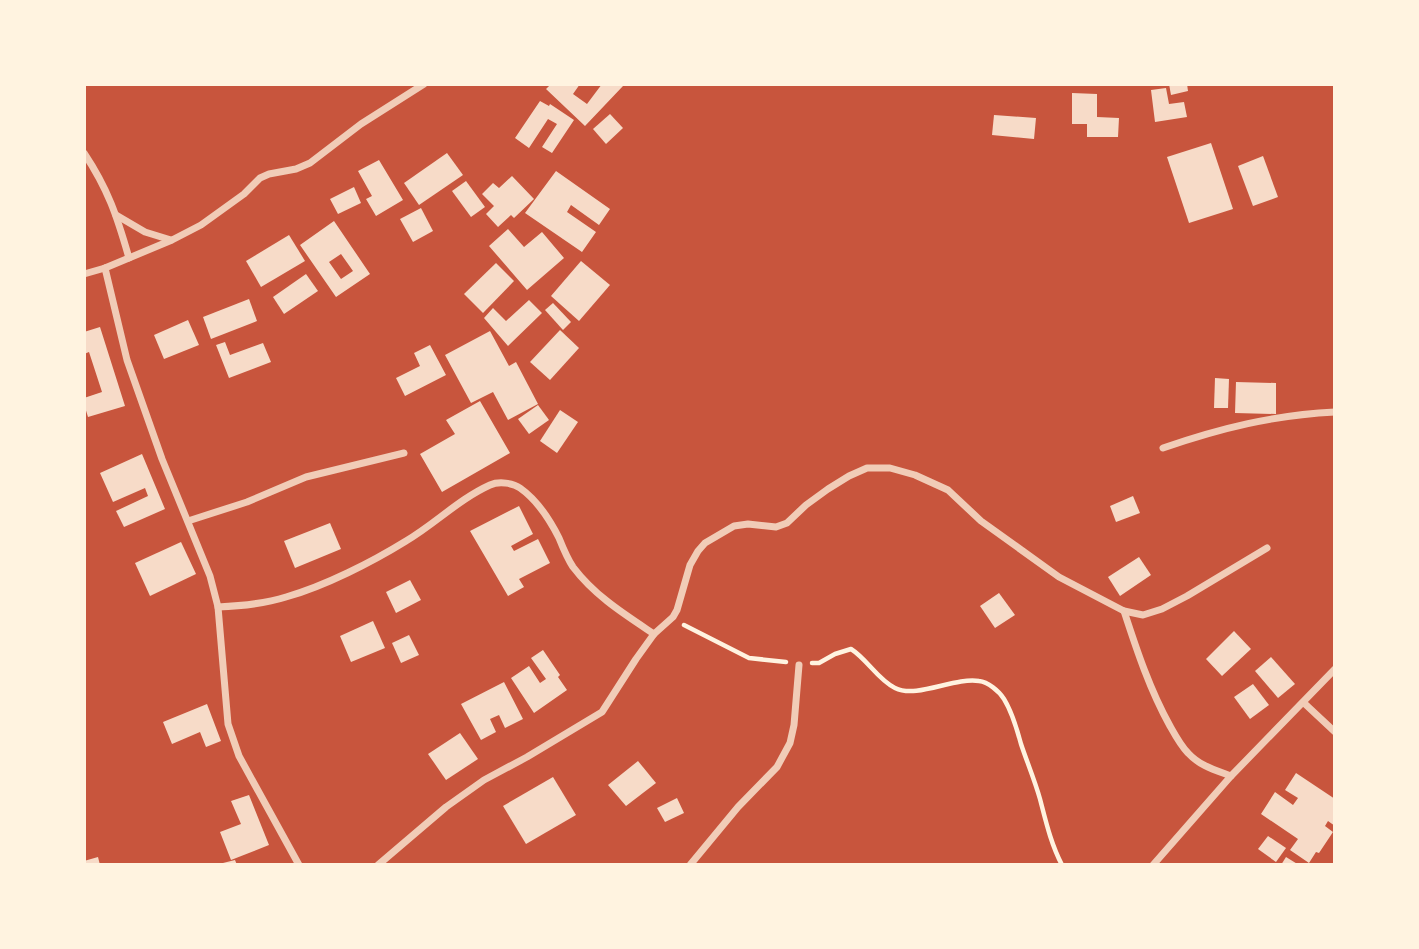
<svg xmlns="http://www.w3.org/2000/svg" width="1419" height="949" font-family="'Open Sans',sans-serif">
  <rect width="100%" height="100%" fill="#c8553d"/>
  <g fill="#f7dbc8" fill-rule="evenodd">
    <path d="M551 84H580L573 94 587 104 602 84H620L623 86 585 126 546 89Z"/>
    <path d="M1169 84H1187L1188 91 1171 95Z"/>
    <path d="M1166 88 1169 104 1184 102 1187 117 1155 122 1151 90Z"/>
    <path d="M1072 93 1097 94V117L1119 118 1118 137H1087V124H1072Z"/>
    <path d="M540 101 549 106 550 104 574 120 552 153 542 147 557 124 548 119 529 148 515 138Z"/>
    <path d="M610 114 623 128 606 144 593 129Z"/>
    <path d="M994 115 1036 118 1034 139 992 135Z"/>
    <path d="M1211 143 1233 209 1189 223 1167 157Z"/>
    <path d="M447 153 463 175 419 205 404 183Z"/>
    <path d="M1263 156 1278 197 1253 206 1238 166Z"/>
    <path d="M379 160 403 200 376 216 366 199 372 196 358 171Z"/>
    <path d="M556 171 610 209 599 225 571 205 567 212 596 232 582 252 525 213Z"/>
    <path d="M512 176 534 199 514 218 511 215 498 227 486 214 494 206 482 194 493 183 499 188Z"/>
    <path d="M466 181 485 207 471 217 452 191Z"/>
    <path d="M354 187 361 203 338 214 330 199Z"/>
    <path d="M421 208 433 231 413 242 400 219Z"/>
    <path d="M334 221 370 274 336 297 300 245ZM341 254 353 271 341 279 329 262Z"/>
    <path d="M508 229 524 247 542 232 564 258 527 290 489 246Z"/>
    <path d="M289 235 305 261 261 287 246 261Z"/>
    <path d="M581 261 610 285 579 321 551 296Z"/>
    <path d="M496 263 514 281 483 313 464 294Z"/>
    <path d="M306 274 318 291 284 314 273 297Z"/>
    <path d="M249 299 257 321 211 339 203 317Z"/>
    <path d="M529 300 542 313 508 346 484 318 493 308 506 321Z"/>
    <path d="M553 303 571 322 563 330 545 310Z"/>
    <path d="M188 320 199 345 164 359 154 335Z"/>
    <path d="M100 327 125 406 88 417 84 404V398L102 392 89 352 84 354V332Z"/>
    <path d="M560 330 579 348 550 380 530 362Z"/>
    <path d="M490 331 509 366 516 362 538 404 508 420 493 392 471 403 445 355Z"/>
    <path d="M225 342 230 355 263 343 271 362 229 378 216 345Z"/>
    <path d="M430 345 446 375 405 396 396 378 420 366 414 353Z"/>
    <path d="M1215 378 1229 379 1228 408H1214Z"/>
    <path d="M1236 382 1276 383V414L1235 413Z"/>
    <path d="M480 401 510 453 442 492 420 454 455 434 446 420Z"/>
    <path d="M538 405 549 420 529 434 518 419Z"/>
    <path d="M560 410 578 422 557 453 540 441Z"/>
    <path d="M142 454 165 509 124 527 116 511 148 496 145 488 113 502 100 473Z"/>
    <path d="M1133 496 1140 513 1116 522 1110 506Z"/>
    <path d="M519 506 533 534 511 546 514 551 538 539 550 563 519 579 524 587 508 596 470 531Z"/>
    <path d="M330 523 341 549 295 568 284 541Z"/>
    <path d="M181 542 196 574 150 596 135 563Z"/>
    <path d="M1139 557 1151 575 1120 596 1108 577Z"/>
    <path d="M410 580 421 600 396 613 386 592Z"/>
    <path d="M999 593 1015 615 995 628 980 606Z"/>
    <path d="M373 621 385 648 351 662 340 636Z"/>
    <path d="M1234 631 1251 649 1222 676 1206 659Z"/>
    <path d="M409 635 419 655 401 663 392 643Z"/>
    <path d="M543 650 560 675 558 677 567 690 534 713 511 678 529 666 540 683 546 679 531 658Z"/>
    <path d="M1271 657 1295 684 1278 698 1255 671Z"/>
    <path d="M504 682 523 719 505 728 499 715 490 719 496 732 481 740 461 704Z"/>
    <path d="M1253 684 1269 705 1250 719 1234 697Z"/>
    <path d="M207 704 221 741 206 747 200 732 172 744 163 722Z"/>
    <path d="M460 733 478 759 446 780 428 754Z"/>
    <path d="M638 761 656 783 626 806 608 785Z"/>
    <path d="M1296 773 1335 799V826L1328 821 1325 826 1333 832 1319 853 1316 852 1309 863 1290 850 1298 839 1261 814 1275 792 1293 805 1298 798 1285 790Z"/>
    <path d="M553 777 576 815 526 844 503 806Z"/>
    <path d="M249 795 269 845 231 860 220 832 241 824 231 801Z"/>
    <path d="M677 798 684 813 665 822 657 808Z"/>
    <path d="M1268 836 1286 848 1276 862 1258 849Z"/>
    <path d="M98 857 100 865H84V861Z"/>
    <path d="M1286 857 1299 865H1281Z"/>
    <path d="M235 860 237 865H219V864Z"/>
  </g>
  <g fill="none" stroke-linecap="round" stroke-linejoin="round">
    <g stroke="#fff3e0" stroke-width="4.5">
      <path d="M684 625 749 658 786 662"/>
      <path d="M812 663H819L835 654 851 649C867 659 878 680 895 688 917 699 954 677 979 681 988 682 999 691 1004 699 1012 712 1017 729 1021 744 1027 762 1035 781 1040 799 1046 822 1051 844 1062 865"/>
    </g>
    <g stroke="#f1ccb7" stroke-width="7">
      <path d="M84 153C108 189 117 216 129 258"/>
      <path d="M116 215 145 232 171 240"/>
      <path d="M105 268 127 360 162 459 210 576 218 607 228 724 239 756 299 865"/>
      <path d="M84 274 105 268 172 240 201 225 244 194 260 178 269 174 296 169 310 163 361 124 424 84"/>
      <path d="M1163 448C1221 428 1274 415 1335 412"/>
      <path d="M188 521 247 502 306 477 404 453"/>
      <path d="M218 607C241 606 264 604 286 597 325 586 372 562 406 541 435 524 459 499 490 485 499 481 513 483 520 488 537 500 550 520 559 538 563 548 567 558 573 567 595 596 624 614 654 634"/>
      <path d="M1124 611C1137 651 1150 690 1170 726 1175 735 1181 746 1188 753 1200 766 1215 770 1231 776"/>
      <path d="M1304 703 1335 732"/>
      <path d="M378 865 446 807 484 780 527 757 602 712 636 659 654 634 673 617 677 610 690 565 698 551 705 543 734 526 748 524 776 527 787 523 806 505 828 489 849 476 867 468H890L915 475 948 490 981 521 1059 577 1124 611 1143 615 1162 609 1187 596 1267 548"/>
      <path d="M690 865 738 807 777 767 790 743 794 725 799 665"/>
      <path d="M1153 865 1231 776 1335 669"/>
    </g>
  </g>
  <rect width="1419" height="949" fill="none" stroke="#fff3e0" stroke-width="172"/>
</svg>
